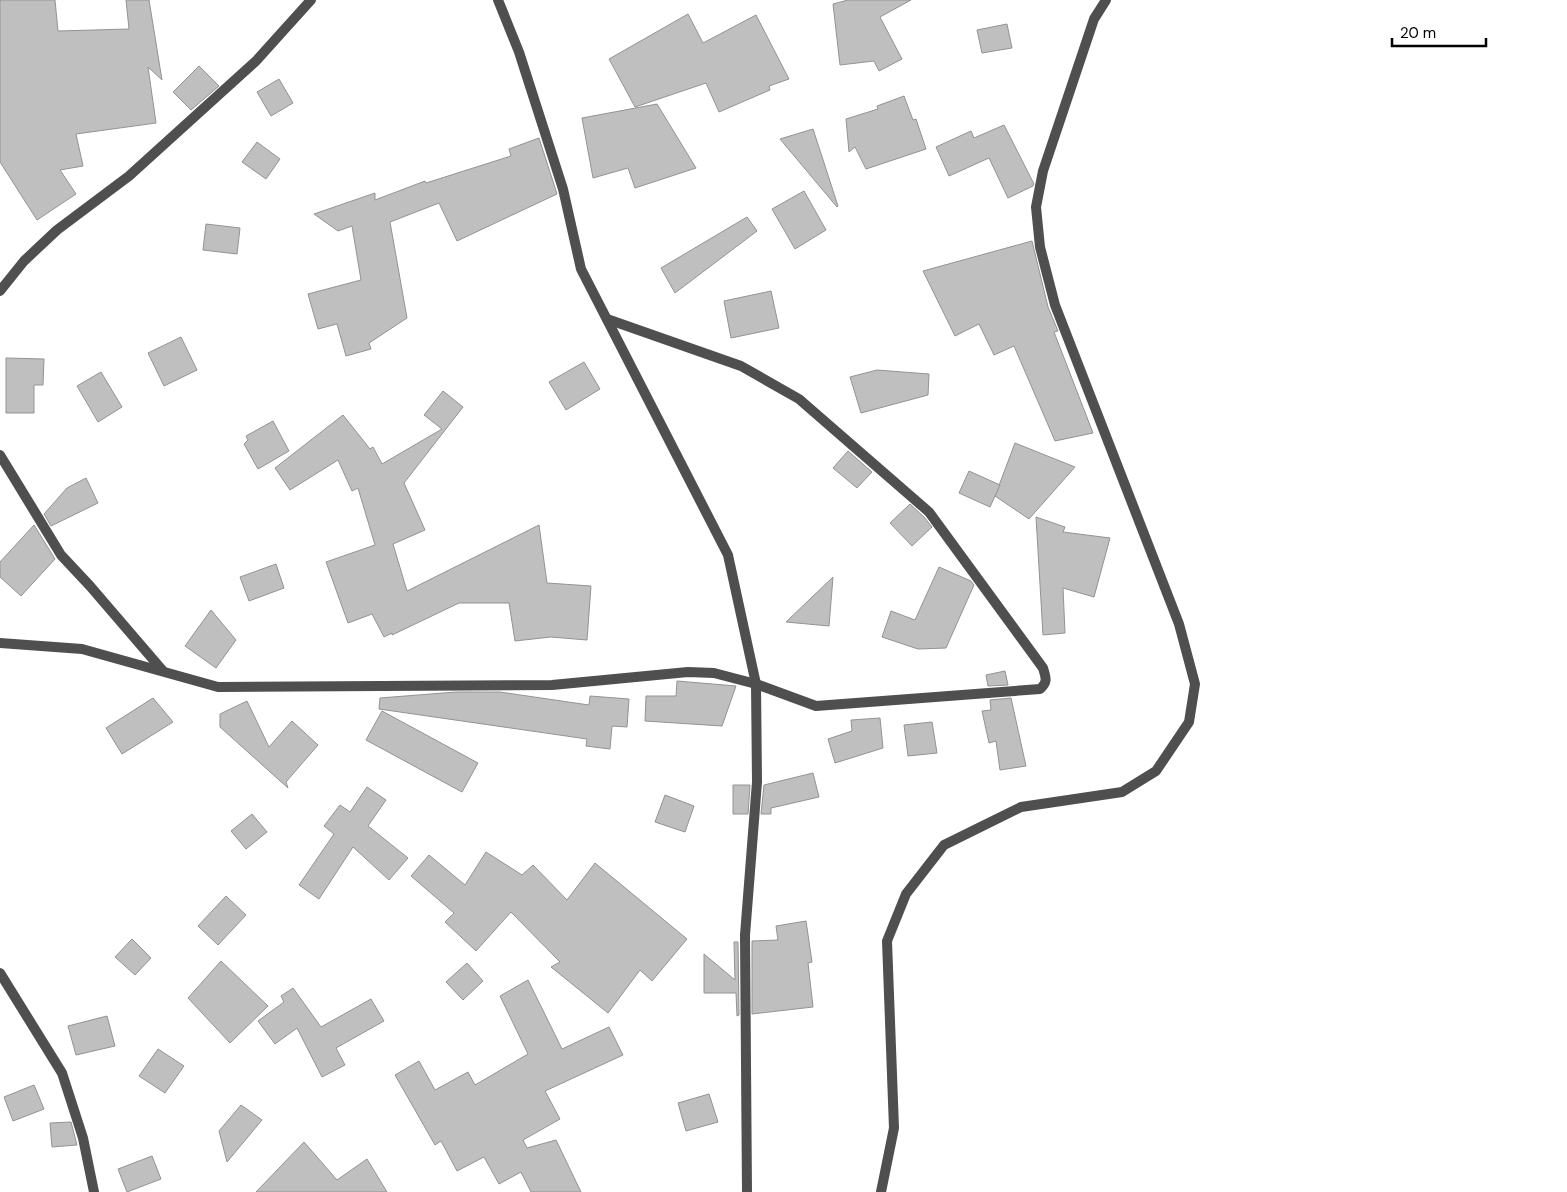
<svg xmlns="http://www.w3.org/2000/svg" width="1567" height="1192" font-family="'DM Sans',sans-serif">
  <rect width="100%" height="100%" fill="#fff"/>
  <g fill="#bfbfbf" stroke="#939393">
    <path d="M0 0H55L58 31 129 29 126 0H149L162 80 148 67 156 123 76 134 83 166 60 170 76 194 37 220 0 162Z"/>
    <path d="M848 0H911L880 17 902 59 879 71 874 61 840 65 833 4Z"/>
    <path d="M688 14 703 43 756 15 789 79 769 86 770 90 719 112 706 83 635 107 609 59Z"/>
    <path d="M1007 24 1012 48 982 53 977 30Z"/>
    <path d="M199 66 219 86 191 110 173 92Z"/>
    <path d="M279 79 293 103 271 116 257 92Z"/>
    <path d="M904 96 913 120 916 119 926 149 866 169 855 147 849 152 846 119 878 109 877 106Z"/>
    <path d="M657 104 696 168 635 188 628 168 593 178 582 118Z"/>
    <path d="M1004 125 1034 184 1033 186 1008 198 989 158 949 176 936 147 971 131 974 138Z"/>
    <path d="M813 129 838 206 837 207 780 139Z"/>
    <path d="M539 138 557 194 457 241 439 203 390 222 407 318 369 343 371 349 346 356 337 324 318 329 308 294 361 280 352 226 338 231 314 214 375 193V200L425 181 426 183 511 156 509 149Z"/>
    <path d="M257 142 280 159 266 179 242 162Z"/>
    <path d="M804 191 826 230 795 249 772 209Z"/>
    <path d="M747 217 757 231 675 293 661 268Z"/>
    <path d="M206 224 240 228 237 254 203 250Z"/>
    <path d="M1032 241 1048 307 1058 331 1054 332 1093 433 1055 441 1014 346 994 355 979 324 955 336 923 271Z"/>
    <path d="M771 291 779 328 731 338 724 301Z"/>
    <path d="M181 337 197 370 164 386 148 353Z"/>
    <path d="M6 358 44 359 43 385H34V413H6Z"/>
    <path d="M584 362 600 389 566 410 549 382Z"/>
    <path d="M877 370 929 374 928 395 861 413 850 377Z"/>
    <path d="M101 372 122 407 98 422 77 386Z"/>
    <path d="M443 391 463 407 404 483 425 530 393 544 407 591 539 525 547 583 591 586 587 640 551 637 515 641 509 603H459L392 635V633L384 637 372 614 348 623 326 562 375 545 358 488 352 491 338 460 290 490 275 468 343 415 370 449 373 447 382 464 442 429 424 415Z"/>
    <path d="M273 421 289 451 258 469 244 444 248 440 246 436Z"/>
    <path d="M1015 443 1075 467 1029 519 995 496Z"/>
    <path d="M848 451 872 472 857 488 833 468Z"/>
    <path d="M969 471 1000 485 990 507 959 493Z"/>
    <path d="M86 478 98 503 51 526 44 514 67 488Z"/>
    <path d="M910 504 924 517 932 527 912 546 890 523Z"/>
    <path d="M1036 517 1065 527 1063 532 1110 538 1094 597 1063 588 1065 633 1043 635Z"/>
    <path d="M34 525 55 559 21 596 0 577V562Z"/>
    <path d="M276 564 284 588 249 601 240 577Z"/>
    <path d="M939 567 971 581 974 585 946 648 918 649 882 637 891 611 915 620Z"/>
    <path d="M833 577 829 626 786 622Z"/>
    <path d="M211 610 236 640 216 668 185 646Z"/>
    <path d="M1005 671 1008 685 988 686 986 675Z"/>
    <path d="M677 681 736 686 722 726 645 721 646 696H676Z"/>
    <path d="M456 692H500L589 705 590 696 629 699 627 727 612 726 610 749 586 746 587 739 379 709 380 698Z"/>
    <path d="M153 698 173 722 122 754 106 728Z"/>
    <path d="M1011 698 1026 766 1000 770 996 741 989 743 982 711 991 710 990 700Z"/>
    <path d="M247 701 269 747 292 721 318 745 286 782 288 788 220 727V714Z"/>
    <path d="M382 711 478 763 462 792 366 740Z"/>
    <path d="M880 718 883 748 835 763 828 739 852 731 851 720Z"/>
    <path d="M932 722 937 753 908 756 904 725Z"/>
    <path d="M813 773 819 797 771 808V814H761L764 785Z"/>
    <path d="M733 785H750L748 814H733Z"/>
    <path d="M367 787 386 800 368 826 408 858 389 880 353 847 319 899 299 885 334 834 324 826 340 805 350 812Z"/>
    <path d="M665 795 694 806 685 832 655 822Z"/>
    <path d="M252 814 267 832 246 849 231 831Z"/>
    <path d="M486 852 522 875 533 865 567 900 595 863 687 939 652 981 640 970 608 1013 551 967 560 962 511 912 476 951 445 922 454 913 411 876 429 855 465 885Z"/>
    <path d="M226 896 246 915 218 945 198 926Z"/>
    <path d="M806 921 812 962 808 963 813 1007 752 1014V941L778 940 776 926Z"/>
    <path d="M132 939 151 958 135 975 115 957Z"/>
    <path d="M734 942H738L739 1015 737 1016 736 993H704V954L735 980Z"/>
    <path d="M221 961 268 1006 230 1043 188 998Z"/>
    <path d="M467 963 483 981 463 1000 446 982Z"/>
    <path d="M528 980 562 1049 609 1027 623 1055 545 1091 560 1119 523 1140 527 1148 556 1140 581 1192H531L521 1172 499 1184 484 1157 457 1171 441 1141 435 1145 395 1075 419 1061 435 1090 468 1072 475 1085 528 1054 500 996Z"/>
    <path d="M293 988 321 1027 371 999 384 1021 336 1048 345 1065 322 1077 297 1028 275 1044 258 1021 284 1002 281 996Z"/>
    <path d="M107 1016 115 1046 76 1055 68 1026Z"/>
    <path d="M158 1049 184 1066 165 1093 139 1076Z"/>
    <path d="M34 1085 44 1109 13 1121 4 1097Z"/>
    <path d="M709 1094 718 1122 686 1131 678 1103Z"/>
    <path d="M241 1105 262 1120 227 1162 219 1131Z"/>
    <path d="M71 1122 77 1145 52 1147 50 1123Z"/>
    <path d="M304 1142 337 1180 367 1159 387 1192H256Z"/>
    <path d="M152 1156 161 1179 127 1192 118 1169Z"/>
  </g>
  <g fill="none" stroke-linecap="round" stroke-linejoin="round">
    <g stroke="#4f4f4f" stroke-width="10">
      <path d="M498 0 519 52 563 189 581 269 728 555 756 684 757 782 745 935 747 1192"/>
      <path d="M0 291 24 261 57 230 129 176 256 61 311 0"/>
      <path d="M0 455 61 555 90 586 163 671"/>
      <path d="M0 643 82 649 218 687 552 685 688 672 714 673 756 684 816 706 1040 689C1048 682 1046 678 1043 668L929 512 799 399 741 366 607 319"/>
      <path d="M0 973 62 1073 83 1138 94 1192"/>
      <path d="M881 1192 894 1128 887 941 906 894 944 845 1021 807 1122 792 1156 771 1189 722 1195 684 1179 624 1055 305 1040 247 1036 207 1043 171 1094 19 1106 0"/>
    </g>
  </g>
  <path d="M1392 38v8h94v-8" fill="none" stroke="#000000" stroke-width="2.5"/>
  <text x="1400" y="38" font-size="15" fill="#000000" stroke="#ffffff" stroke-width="4" paint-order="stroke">20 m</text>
</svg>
